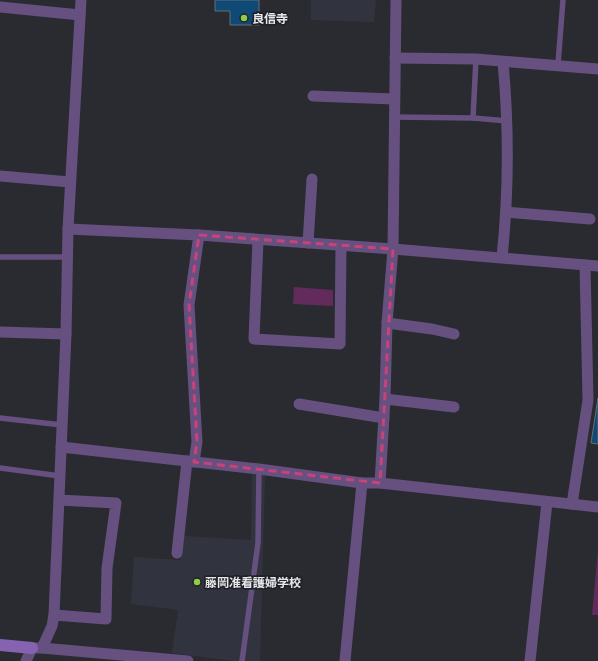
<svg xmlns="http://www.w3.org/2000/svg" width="598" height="661" font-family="Manrope,'Noto Sans JP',sans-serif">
  <rect width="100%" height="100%" fill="#2a2b31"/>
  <g fill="#31343f">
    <path d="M311 0H376L374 22 311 20Z"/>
    <path d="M252 474 265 475 260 661H234L172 653 178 610 131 604 134 557 180 560 184 536 251 540Z"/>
  </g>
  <g fill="#622b5b">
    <path d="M294 287 333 290V306L293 304Z"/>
    <path d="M598 550V615H592Z"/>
  </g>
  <g fill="#0f4a76" stroke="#676c71">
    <path d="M215 0H259V25H230V11H215Z"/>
    <path d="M598 398V444L591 443Z"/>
  </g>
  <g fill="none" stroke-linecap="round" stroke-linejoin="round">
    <g stroke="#665080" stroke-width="5.5">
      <path d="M476 59 473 118 508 121"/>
      <path d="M558 64 563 0"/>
      <path d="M394 117 473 118"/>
      <path d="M0 257H67"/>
      <path d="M0 418 62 425"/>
      <path d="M0 468 60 476"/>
      <path d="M242 661 258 543 259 469"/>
    </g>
    <g stroke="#665080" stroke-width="11">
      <path d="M0 7 80 15"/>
      <path d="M395 58 476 59 598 69"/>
      <path d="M313 96 394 99"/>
      <path d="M0 176 70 182"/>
      <path d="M506 212 590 219"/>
      <path d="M68 229 199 235 393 249 598 266"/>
      <path d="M258 240 254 339 340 344 341 246"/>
      <path d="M308 243 312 179"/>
      <path d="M502 257C509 191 509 128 503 62"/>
      <path d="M387 323 432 329 454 334"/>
      <path d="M0 332 66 334"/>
      <path d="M385 399 454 407"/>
      <path d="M299 404 384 418"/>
      <path d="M61 447 259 469 362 483H380L598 507"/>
      <path d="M194 462 197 442 189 305 199 235"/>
      <path d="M380 483 385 399 387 323 393 249 396 0"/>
      <path d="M572 504 588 400 585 265"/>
      <path d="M177 553 187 461"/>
      <path d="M54 615 106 619 107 568 116 503 59 500"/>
      <path d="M42 648 188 661"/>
      <path d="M26 661 32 648H42L52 626 54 615 66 334 68 229 81 0"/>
      <path d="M345 661 362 483"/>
      <path d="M530 661 547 502"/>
    </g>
    <path stroke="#8663b0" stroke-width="12" d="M0 645 32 648"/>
  </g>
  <path fill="none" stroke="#c94278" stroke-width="3" stroke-dasharray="8 5" stroke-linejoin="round" d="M199 235 393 249 380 483 194 462 197 442 189 305Z"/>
  <g fill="#8cce45" stroke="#202127" stroke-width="1.5">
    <circle cx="244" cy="18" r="4"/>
    <circle cx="197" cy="582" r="4"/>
  </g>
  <g text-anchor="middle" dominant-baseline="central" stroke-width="3.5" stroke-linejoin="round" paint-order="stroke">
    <g font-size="12" font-weight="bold" fill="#e7e8eb" stroke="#202127" text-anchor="start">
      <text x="252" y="18">良信寺</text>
      <text x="205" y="582">藤岡准看護婦学校</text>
    </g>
  </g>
</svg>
